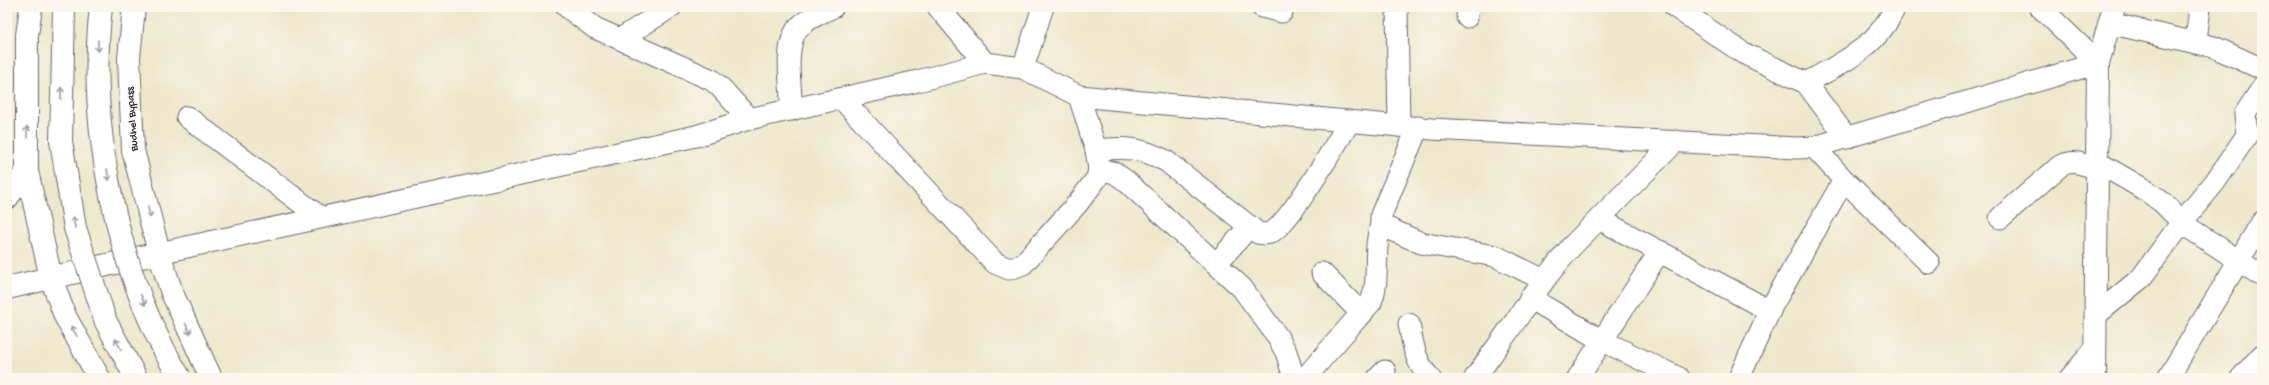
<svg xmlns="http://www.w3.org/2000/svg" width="2269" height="385" font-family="'Gochi Hand',sans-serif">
  <rect width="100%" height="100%" fill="#fbf7ec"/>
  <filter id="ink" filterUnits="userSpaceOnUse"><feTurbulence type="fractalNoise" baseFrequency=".025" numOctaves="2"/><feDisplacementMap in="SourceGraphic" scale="8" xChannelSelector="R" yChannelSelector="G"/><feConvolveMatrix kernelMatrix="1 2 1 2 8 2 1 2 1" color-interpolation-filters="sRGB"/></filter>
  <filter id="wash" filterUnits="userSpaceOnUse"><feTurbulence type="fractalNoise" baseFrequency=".012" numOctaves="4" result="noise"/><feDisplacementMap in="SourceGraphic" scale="16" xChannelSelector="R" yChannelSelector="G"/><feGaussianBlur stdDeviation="0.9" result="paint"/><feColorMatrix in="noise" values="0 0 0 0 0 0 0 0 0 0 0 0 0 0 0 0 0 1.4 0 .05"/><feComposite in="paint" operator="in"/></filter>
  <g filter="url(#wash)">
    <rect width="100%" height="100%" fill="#ede7cb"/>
  </g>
  <g filter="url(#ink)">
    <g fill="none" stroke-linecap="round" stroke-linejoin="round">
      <g stroke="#69676d" stroke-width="23">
        <g id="minor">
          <path d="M567 7 595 28 712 80 721 88 749 119"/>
          <path d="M938 7 985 63"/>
          <path d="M1262 7 1282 12"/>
          <path d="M1397 7 1399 126"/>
          <path d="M1675 7 1743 53 1806 83 1847 138"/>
          <path d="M1467 17 1468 7"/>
          <path d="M2109 23 2214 47 2262 69"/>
          <path d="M620 39 671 7"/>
          <path d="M2196 41 2200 7"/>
          <path d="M1023 68 1043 7"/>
          <path d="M1806 83C1842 63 1878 47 1895 7"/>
          <path d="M842 99 995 263 1009 269 1023 264 1078 203 1097 178 1099 169 1096 150 1079 96"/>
          <path d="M792 110C791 88 783 44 799 27 808 18 821 13 833 7"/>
          <path d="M187 117 320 217"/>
          <path d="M1418 127 1381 215V225L1421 243 1495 256 1544 280"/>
          <path d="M1814 147 1844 180 1929 263"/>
          <path d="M1096 150C1125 147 1140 147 1166 161L1258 233C1262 234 1266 234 1270 233 1290 224 1336 143 1350 121"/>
          <path d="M2097 162 2147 191 2163 203 2186 226 2262 276"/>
          <path d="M1099 169 1115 173 1126 181 1242 288 1277 336 1286 352 1294 378"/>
          <path d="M2000 218 2060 166C2074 159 2083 164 2097 169"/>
          <path d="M1599 219 1770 311"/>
          <path d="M159 253 696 136 749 119 918 81 985 63 1023 68 1079 96 1432 129 1798 148 1814 147 2098 63 2040 7"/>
          <path d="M1216 264 1250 226"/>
          <path d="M1322 273 1362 314"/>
          <path d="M1530 298 1601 340 1679 378"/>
          <path d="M2096 315 2141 278 2182 222 2215 182 2247 135 2245 114 2262 88"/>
          <path d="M1409 324C1413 345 1415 362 1430 378"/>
          <path d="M1305 378 1371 302C1381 278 1372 251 1381 225"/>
          <path d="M1378 378 1385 371"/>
          <path d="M1475 378 1548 275 1572 246 1676 141"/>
          <path d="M1578 378 1660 251"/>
          <path d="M1739 378 1772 306 1844 180"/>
          <path d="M2070 378 2095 349"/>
          <path d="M2168 378 2262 222"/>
          <path d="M2241 378 2262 355"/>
        </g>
      </g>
      <g stroke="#69676d" stroke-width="24">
        <g id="major">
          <path d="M31 7 27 35V171L51 278 65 316 99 378"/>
          <path d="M134 7 129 58 133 150 159 253 172 293 211 378"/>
          <path d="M7 198 27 171"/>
          <path d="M7 288 159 253"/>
          <path d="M2095 378 2098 63 2114 7"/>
        </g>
      </g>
      <use href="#minor" stroke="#fff" stroke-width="21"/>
      <use href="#major" stroke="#fff" stroke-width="22"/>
      <g stroke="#69676d" stroke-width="24" stroke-linecap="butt">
        <g id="highway-bridge">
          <path d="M64 7 61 141 75 228 106 322 136 378"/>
          <path d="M101 7C87 126 117 275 180 378"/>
        </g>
      </g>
      <use href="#highway-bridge" stroke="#fff" stroke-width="22"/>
    </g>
    <defs><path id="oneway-shaft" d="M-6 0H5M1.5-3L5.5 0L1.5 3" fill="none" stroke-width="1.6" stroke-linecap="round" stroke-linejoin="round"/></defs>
    <g stroke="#9c9ca7">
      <use href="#oneway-shaft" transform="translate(98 46) rotate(90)"/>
      <use href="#oneway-shaft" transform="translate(61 93) rotate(-89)"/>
      <use href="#oneway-shaft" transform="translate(27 132) rotate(-90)"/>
      <use href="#oneway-shaft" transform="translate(108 175) rotate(81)"/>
      <use href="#oneway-shaft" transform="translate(149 212) rotate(76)"/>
      <use href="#oneway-shaft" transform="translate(74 222) rotate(-100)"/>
      <use href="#oneway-shaft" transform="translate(143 300) rotate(68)"/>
      <use href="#oneway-shaft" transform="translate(188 329) rotate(66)"/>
      <use href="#oneway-shaft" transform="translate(74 331) rotate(-119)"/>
      <use href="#oneway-shaft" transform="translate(118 344) rotate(-119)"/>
    </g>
  </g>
  <g text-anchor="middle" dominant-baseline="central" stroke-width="3" stroke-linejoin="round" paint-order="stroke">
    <g font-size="11" fill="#22223b" stroke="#fbf7ec">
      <text transform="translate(133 119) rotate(-94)">Budhel Bypass</text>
    </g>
  </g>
  <rect width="2269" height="385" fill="none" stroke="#fbf7ec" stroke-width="24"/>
</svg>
